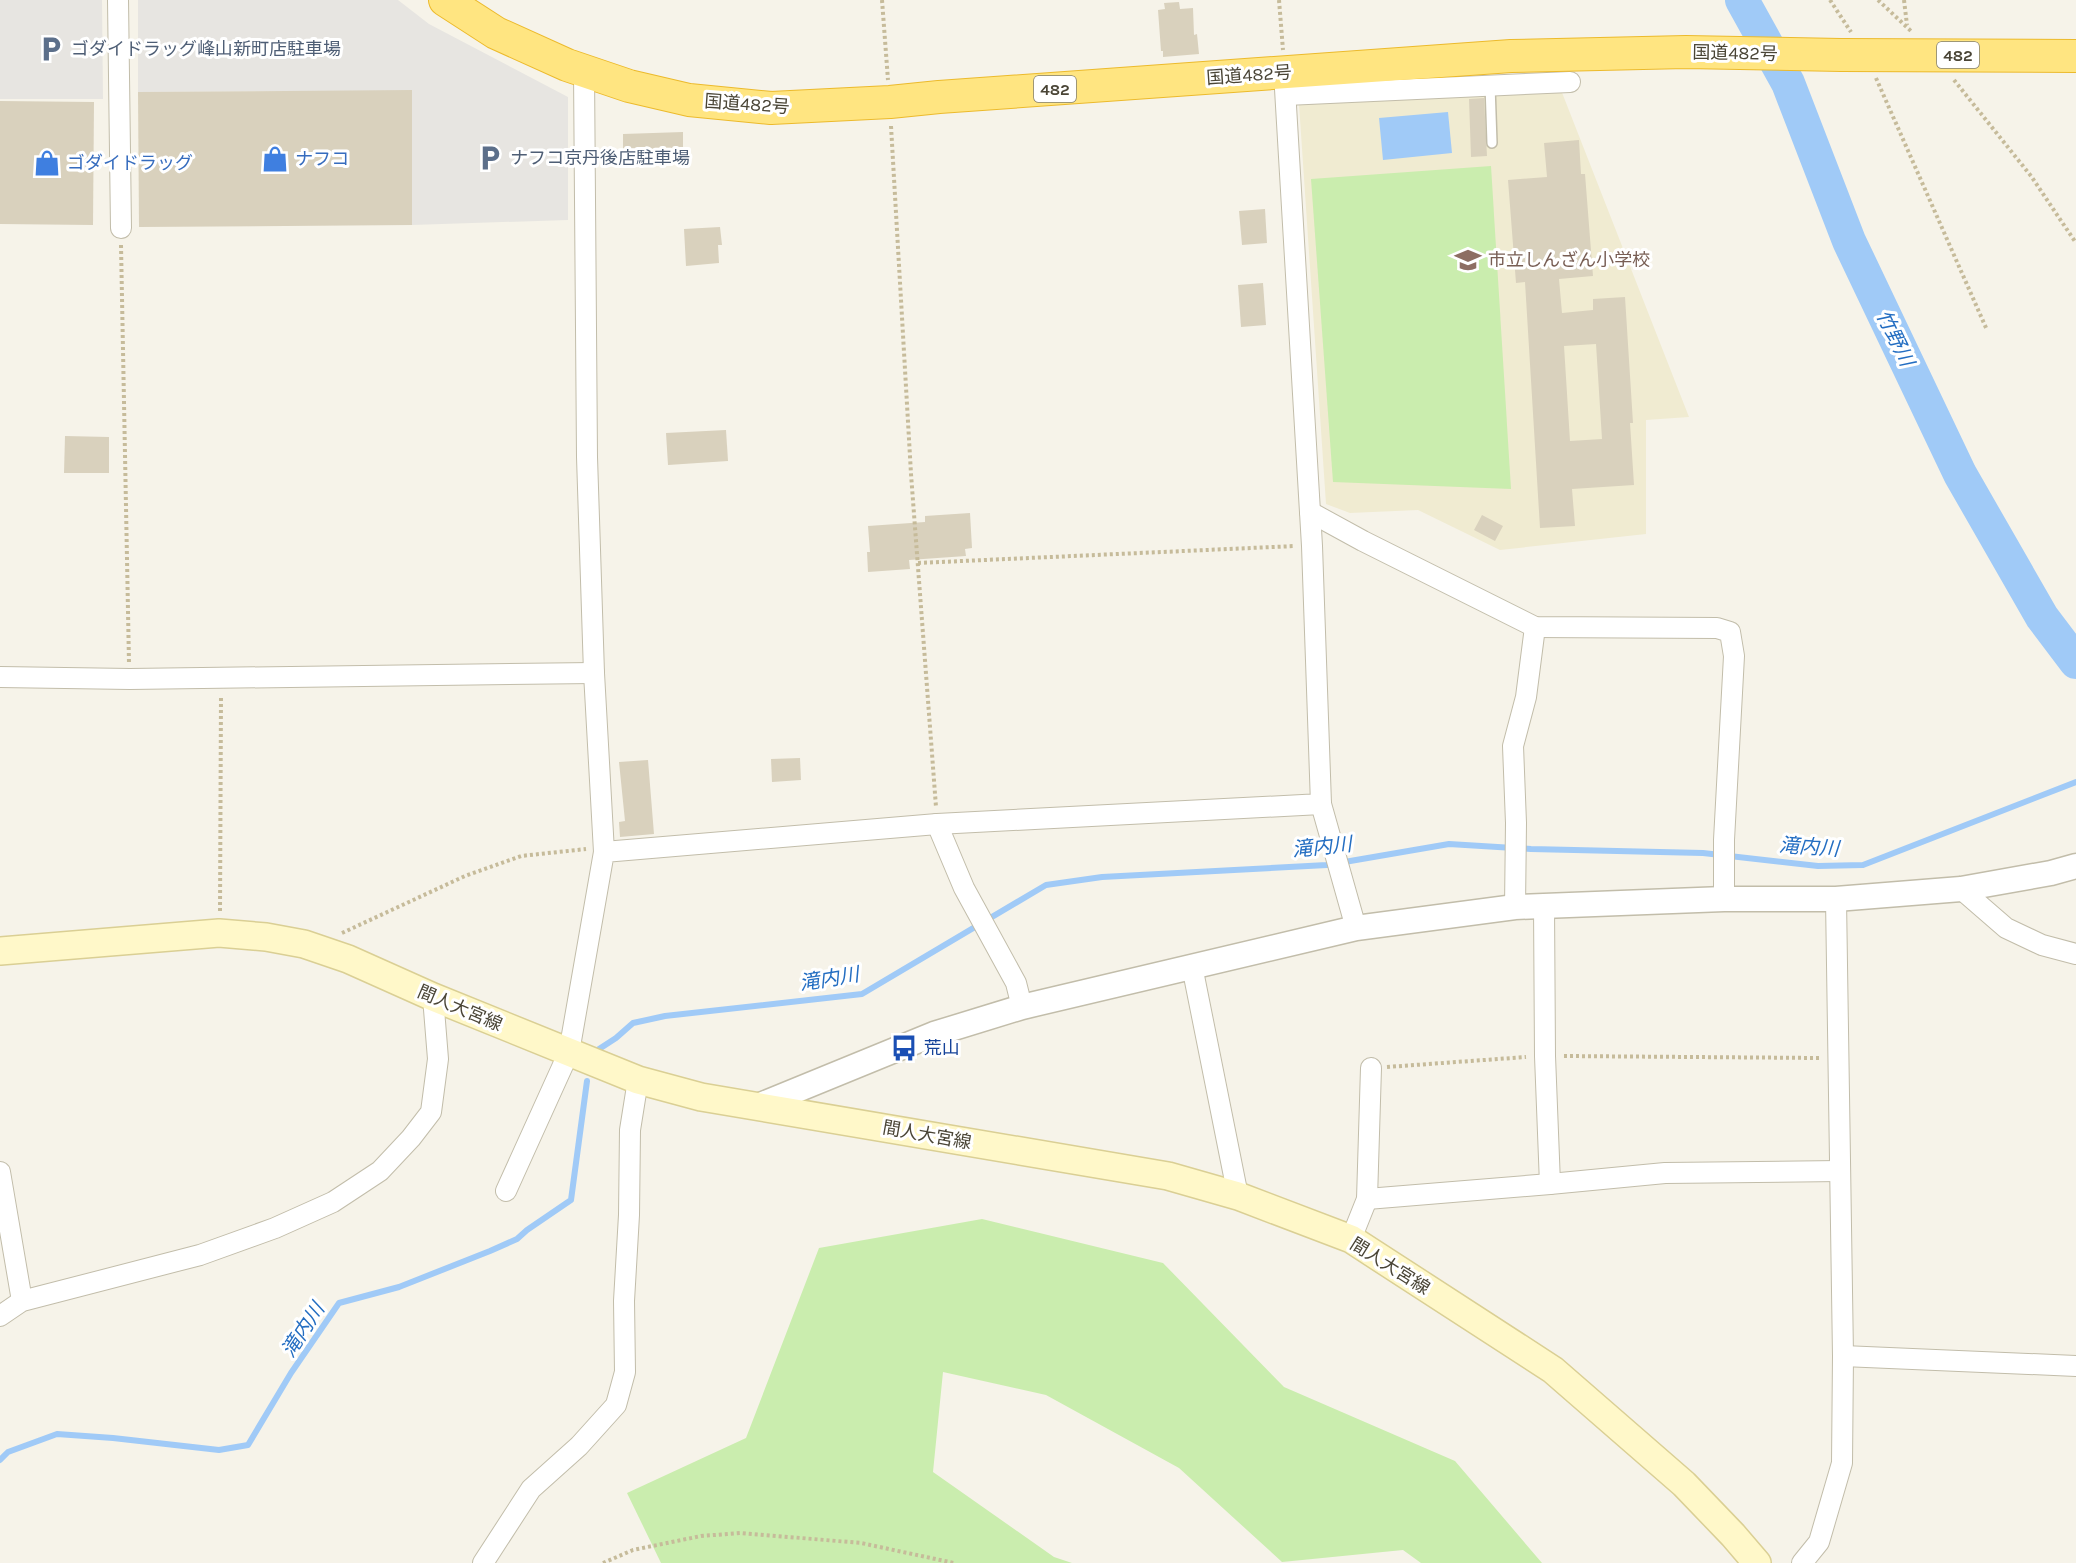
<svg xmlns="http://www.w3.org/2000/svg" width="2076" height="1563" font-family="Karla,'Noto Sans JP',sans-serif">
  <rect width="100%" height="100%" fill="#f6f3e9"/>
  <path fill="#f0ebd1" d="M1561 90 1689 417 1646 420V534L1500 550 1418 510 1350 513 1326 504 1299 104Z"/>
  <g fill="#caedae">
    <path d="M1491 166 1511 489 1333 482 1311 179Z"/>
    <path d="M982 1219 1163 1263 1284 1387 1455 1461 1542 1563H1421L1403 1550 1282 1562 1179 1468 1046 1395 943 1372 933 1472 1054 1557 1072 1563H661L627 1493 746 1438 819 1248Z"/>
  </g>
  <g fill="#e7e5e1">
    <path d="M0 0H102L103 99H0Z"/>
    <path d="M138 0H398L429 24 568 97V220L412 225V91L138 92Z"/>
  </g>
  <path fill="#a0caf7" d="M1448 112 1452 153 1383 160 1379 118Z"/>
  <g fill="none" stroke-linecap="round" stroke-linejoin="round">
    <g stroke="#a0caf7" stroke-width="6">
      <path d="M596 1051 616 1038 633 1023 665 1016 862 994 1046 885 1102 877 1327 865 1449 844 1531 849 1703 853 1818 866 1863 865 2076 782"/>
      <path d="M0 1460 8 1452 57 1434 113 1438 219 1450 248 1445 291 1373 339 1303 399 1287 490 1251 517 1239 527 1230 571 1200 587 1081"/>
    </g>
    <path stroke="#a0caf7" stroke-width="34" d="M1742 0 1788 83 1849 241 1960 474 2042 617 2076 662"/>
  </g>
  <g fill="#d9d1bd" fill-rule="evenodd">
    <path d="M1179 2 1180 9 1193 8 1194 35 1197 34 1199 54 1163 57V51H1161L1158 10 1165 9 1164 3Z"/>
    <path d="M412 90V225L139 227 138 92Z"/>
    <path d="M1484 98 1487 156 1471 157 1469 99Z"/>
    <path d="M0 101 94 102 93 225 0 224Z"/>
    <path d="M683 132V154H674V160L628 162 627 157H623V134Z"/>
    <path d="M1579 140 1581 174H1585L1593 276 1559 279 1562 313 1593 310V299L1625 297 1633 423H1630L1634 485 1572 489 1575 526 1540 528 1525 282 1516 283 1508 180 1547 177 1544 143ZM1596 344 1602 439 1570 441 1564 346Z"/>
    <path d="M1265 209 1267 243 1242 245 1239 211Z"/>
    <path d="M720 227 722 245H718L719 263 686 266 684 229Z"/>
    <path d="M1263 283 1266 325 1241 327 1238 285Z"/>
    <path d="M726 430 728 461 668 465 666 433Z"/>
    <path d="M65 436 109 437V473H64Z"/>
    <path d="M970 513 972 548 965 549 966 556 909 560 910 569 868 572 867 552H870L868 526 925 522V516Z"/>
    <path d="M1482 515 1503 526 1495 541 1474 530Z"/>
    <path d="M800 758 801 780 772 782 771 759Z"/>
    <path d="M648 760 654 834 620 837 619 822 625 821 619 762Z"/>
  </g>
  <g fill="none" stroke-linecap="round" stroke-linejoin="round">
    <g stroke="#c2bdaa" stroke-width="12">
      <path id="service" d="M1490 85 1492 143"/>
    </g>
    <g stroke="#c2bdaa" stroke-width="22">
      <g id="minor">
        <path d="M118 0 121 228"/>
        <path d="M584 71 587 457 594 673 604 852"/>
        <path d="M1286 95 1570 82"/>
        <path d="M1310 512 1363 541 1535 627 1717 628 1730 632 1734 656 1724 840V899"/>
        <path d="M0 677 130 679 594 673"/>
        <path d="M1321 804 1356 928"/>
        <path d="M937 824 964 888 1016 983 1022 1007"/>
        <path d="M1961 889 2006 928 2042 945 2076 954"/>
        <path d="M1544 906 1545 1056 1550 1184"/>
        <path d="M1515 907 1516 823 1513 746 1526 697 1535 627"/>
        <path d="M1192 966 1238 1196"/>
        <path d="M0 1172 22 1301"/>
        <path d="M506 1191 569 1052 604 852 937 824 1321 804 1312 546 1284 72"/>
        <path d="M1367 1199 1550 1184 1665 1173 1840 1171"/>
        <path d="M1351 1239 1367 1199 1371 1068"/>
        <path d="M0 1316 22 1301 200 1255 275 1228 333 1202 380 1171 411 1138 431 1112 438 1059 433 997"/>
        <path d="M1843 1356 2076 1366"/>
        <path d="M483 1563 531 1489 579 1446 616 1405 625 1372 624 1301 629 1215 630 1130 638 1080"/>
        <path d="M1802 1563 1819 1542 1842 1463 1843 1356 1836 899"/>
      </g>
    </g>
    <g stroke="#c2bdaa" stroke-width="27">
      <path id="tertiary" d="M758 1106 934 1034 1022 1007 1356 928 1515 907 1724 899H1836L1961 889 2051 873 2076 866"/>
    </g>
    <g stroke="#dacf94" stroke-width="30">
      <path id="secondary" d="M0 951 219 933 266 937 304 944 348 959 433 997 638 1080 701 1097 1168 1176 1238 1196 1351 1239 1553 1370 1684 1484 1733 1535 1757 1563"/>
    </g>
    <g stroke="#ecba2c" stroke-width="34">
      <path id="trunk" d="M445 0 496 33 567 65 629 86 689 100 771 108 890 102 939 97 1511 56 1686 52 1841 55 2076 56"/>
    </g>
    <g stroke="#c6bb9a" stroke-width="4" stroke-dasharray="3 3" stroke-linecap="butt">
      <path d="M882 0 888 80"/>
      <path d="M1279 0 1283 50"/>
      <path d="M1830 0 1851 32"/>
      <path d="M1878 0 1912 32"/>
      <path d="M1904 0 1907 25"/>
      <path d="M1876 78 1987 330"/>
      <path d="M1954 80 2031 176 2076 243"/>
      <path d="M891 126 911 474 936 807"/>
      <path d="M121 245 129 663"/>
      <path d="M918 563 1295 546"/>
      <path d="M220 911 221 696"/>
      <path d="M342 933 465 876 521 856 586 849"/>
      <path d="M1564 1056 1820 1058"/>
      <path d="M1387 1067 1526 1057"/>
      <path d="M603 1563 633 1550 701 1536 741 1533 861 1543 954 1563"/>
    </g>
    <use href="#service" stroke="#fff" stroke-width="9"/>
    <use href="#minor" stroke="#fff" stroke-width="20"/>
    <use href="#tertiary" stroke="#fff" stroke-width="24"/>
    <use href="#secondary" stroke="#fff8c9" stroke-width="27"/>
    <use href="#trunk" stroke="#ffe581" stroke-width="32"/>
  </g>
  <defs>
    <g id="parking-bare" transform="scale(2.07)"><path d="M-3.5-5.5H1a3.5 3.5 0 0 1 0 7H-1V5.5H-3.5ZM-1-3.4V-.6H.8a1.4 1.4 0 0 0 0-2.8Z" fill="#5c6f8a" stroke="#fff" stroke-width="2.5" paint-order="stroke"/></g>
    <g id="shop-bare" transform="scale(2.07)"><path d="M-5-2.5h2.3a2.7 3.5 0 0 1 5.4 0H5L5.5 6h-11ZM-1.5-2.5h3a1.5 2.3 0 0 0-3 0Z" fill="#3f7fe0" stroke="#fff" stroke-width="2.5" paint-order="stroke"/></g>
    <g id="school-bare" transform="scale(2.07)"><path d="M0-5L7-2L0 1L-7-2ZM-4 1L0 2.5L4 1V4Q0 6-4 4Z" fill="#8d6e63" stroke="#fff" stroke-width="2.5" paint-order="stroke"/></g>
    <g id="bus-bare" transform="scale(2.07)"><path d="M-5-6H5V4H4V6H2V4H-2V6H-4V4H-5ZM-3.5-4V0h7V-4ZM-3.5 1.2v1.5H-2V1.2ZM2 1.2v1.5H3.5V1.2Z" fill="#1a4fb4" stroke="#fff" stroke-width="2.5" paint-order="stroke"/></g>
  </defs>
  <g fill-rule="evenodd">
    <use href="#parking-bare" x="51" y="49"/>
    <use href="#parking-bare" x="490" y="158"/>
    <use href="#shop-bare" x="275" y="159"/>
    <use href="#shop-bare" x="47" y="163"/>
    <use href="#school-bare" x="1468" y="260"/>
    <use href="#bus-bare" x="904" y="1048"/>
  </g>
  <g text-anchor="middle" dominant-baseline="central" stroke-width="6" stroke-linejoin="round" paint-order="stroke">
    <g fill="#fff" stroke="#807d72" stroke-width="1.5">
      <rect x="1937" y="42" width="42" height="26" rx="4.5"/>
      <rect x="1034" y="76" width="42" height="26" rx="4.5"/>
    </g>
    <g font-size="16" font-weight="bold" fill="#4a4536">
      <text x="1958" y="55">482</text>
      <text x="1055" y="89">482</text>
    </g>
    <g font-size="18" fill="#4e5e75" stroke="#fff" text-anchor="start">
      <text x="71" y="49">ゴダイドラッグ峰山新町店駐車場</text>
      <text x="510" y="158">ナフコ京丹後店駐車場</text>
    </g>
    <g font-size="18" fill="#4a4536" stroke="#fff">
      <text transform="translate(1735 53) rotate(1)">国道482号</text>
      <text transform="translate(1249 75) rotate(-4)">国道482号</text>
      <text transform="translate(747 104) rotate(4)">国道482号</text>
      <text transform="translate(460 1008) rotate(23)">間人大宮線</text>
      <text transform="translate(927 1135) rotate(10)">間人大宮線</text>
      <text transform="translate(1390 1266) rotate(32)">間人大宮線</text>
    </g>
    <g font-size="18" fill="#366cbe" stroke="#fff" text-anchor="start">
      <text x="295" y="159">ナフコ</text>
      <text x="67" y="163">ゴダイドラッグ</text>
    </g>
    <g font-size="18" fill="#785e54" stroke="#fff" text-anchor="start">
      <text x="1488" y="260">市立しんざん小学校</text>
    </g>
    <g font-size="18" fill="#164399" stroke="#fff" text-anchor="start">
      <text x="924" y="1048">荒山</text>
    </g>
    <g font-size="20" font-style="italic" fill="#246ec2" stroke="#fff">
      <text transform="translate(1895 338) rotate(64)">竹野川</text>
      <text transform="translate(1322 847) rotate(-6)">滝内川</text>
      <text transform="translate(1809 847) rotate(4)">滝内川</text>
      <text transform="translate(829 979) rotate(-9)">滝内川</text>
      <text transform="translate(303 1330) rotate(-57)">滝内川</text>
    </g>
  </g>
</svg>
